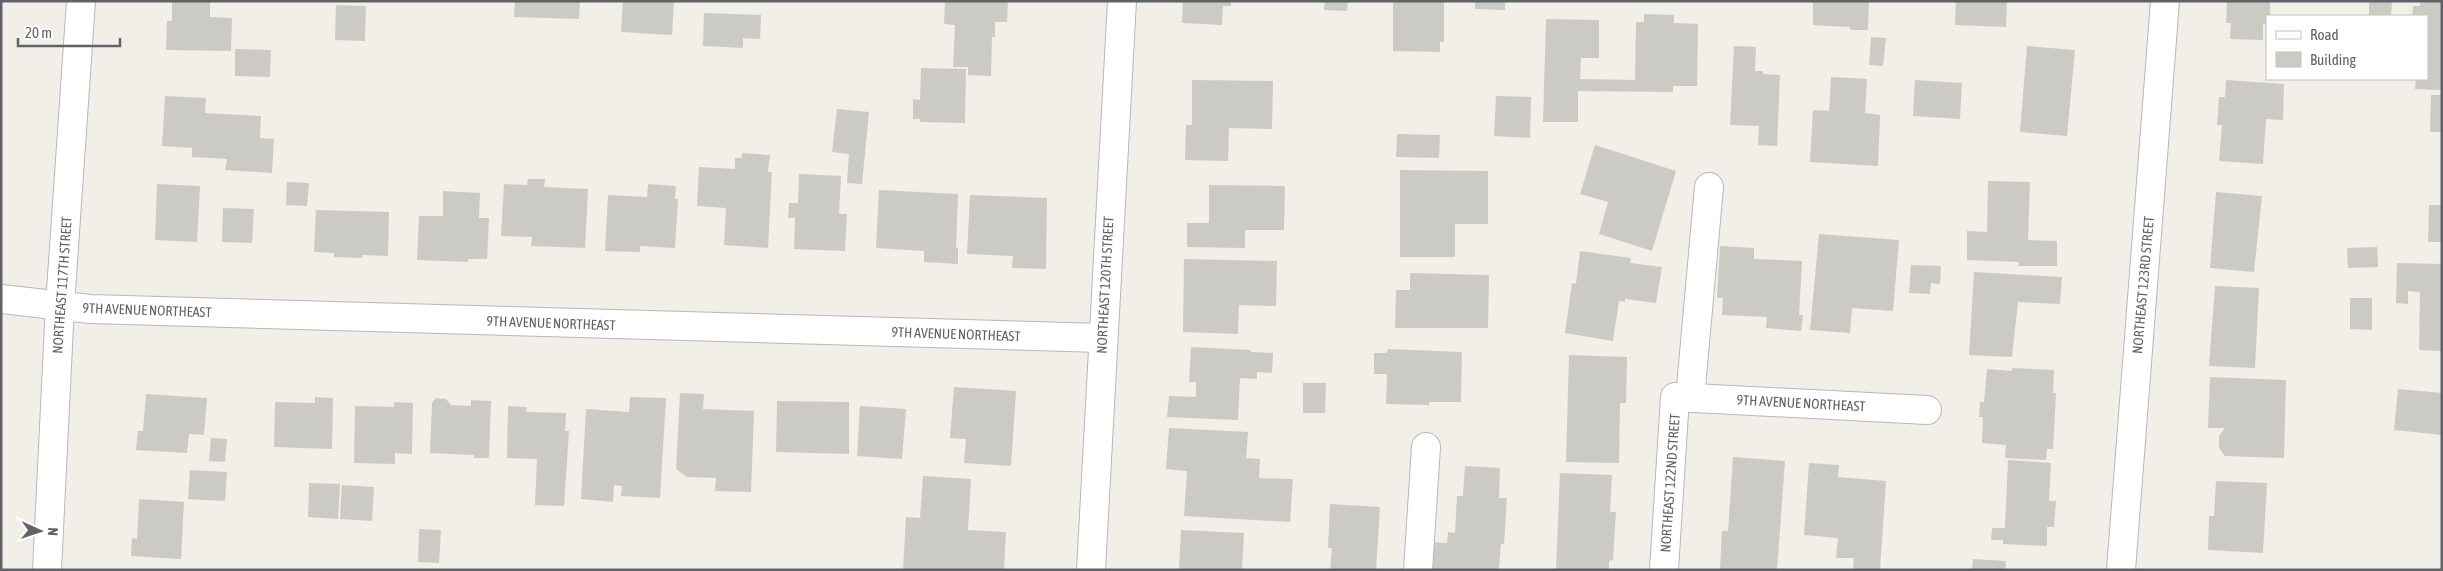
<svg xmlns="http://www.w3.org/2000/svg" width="2443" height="571" font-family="'Asap Condensed',sans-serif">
  <rect width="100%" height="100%" fill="#f1efe8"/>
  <g fill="#cccac5">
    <path d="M172 1H210V17L232 18 231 51 166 50 167 21H172Z"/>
    <path d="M515 1H580L579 19 514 17Z"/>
    <path d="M623 1H674L672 35 621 32Z"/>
    <path d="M945 1H1008L1007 22H995V37H992L991 76 968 75V67H953L955 25 944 24Z"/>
    <path d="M1183 1H1231V6H1223L1222 25 1182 23Z"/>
    <path d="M1325 1H1348L1347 11 1324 10Z"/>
    <path d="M1393 1H1444V42H1440V52L1393 51Z"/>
    <path d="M1475 1H1505V10L1475 9Z"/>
    <path d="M1813 1H1869L1868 30H1851L1849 27 1813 25Z"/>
    <path d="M1956 1H2007L2006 27 1955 25Z"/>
    <path d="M2227 1H2270V16H2267V24H2263V40L2230 39 2231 23H2226Z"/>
    <path d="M2369 1H2392L2391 16 2369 15Z"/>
    <path d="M2420 1H2442V90L2415 89 2416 79H2427V16H2412L2413 6H2420Z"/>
    <path d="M336 5 366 6 365 41 335 40Z"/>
    <path d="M704 13 761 15 760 39 743 38V48L703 46Z"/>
    <path d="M1644 14 1674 15V23L1698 24 1697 86H1673V92L1578 91V122H1543L1546 19 1599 20V58H1581L1580 79 1635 80 1636 22H1644Z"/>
    <path d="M1871 37 1886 38 1883 66 1869 65Z"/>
    <path d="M1734 46 1756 47 1755 71H1763V74L1780 75 1777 146 1758 145 1759 126 1730 125Z"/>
    <path d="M2027 46 2075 50 2067 136 2020 132Z"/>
    <path d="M235 49 271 50 270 77 235 76Z"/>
    <path d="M921 68 966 69 965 123 920 122V119H913V99L920 100Z"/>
    <path d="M1831 77 1867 79 1865 113 1880 115 1878 166 1810 162 1813 110 1829 111Z"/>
    <path d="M1192 80 1273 81 1272 129 1229 128 1228 161 1185 160 1186 125H1192Z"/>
    <path d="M1915 80 1962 83 1960 119 1913 116Z"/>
    <path d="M2226 80 2284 84 2283 120 2266 119 2263 164 2219 161 2222 125H2217L2219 97H2225Z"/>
    <path d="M2431 95H2442V132H2430Z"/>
    <path d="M165 96 206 98 205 113 261 116 260 138 274 139 272 173 225 170 227 159 192 157V148L162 146Z"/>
    <path d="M1496 96 1531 97 1530 138 1494 136Z"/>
    <path d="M837 109 869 112 862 184 847 183 849 154 832 152Z"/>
    <path d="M1397 134 1440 135 1439 158 1396 157Z"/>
    <path d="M1595 145 1676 171 1652 251 1599 234 1608 202 1580 194Z"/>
    <path d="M742 153 770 155 768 172H772L768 248 724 245 726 208 697 206 699 167 735 169V158H742Z"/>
    <path d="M1400 170 1488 171V224H1455V257H1400Z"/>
    <path d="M799 174 841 176 839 214H847L845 251 794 249 795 218H788L789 203H798Z"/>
    <path d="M528 179H545L544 187 588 189 585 248 531 246 532 237 501 236 504 184 527 185Z"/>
    <path d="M1988 181 2030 182 2028 240 2057 241V266H2018L2019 262 1967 260V231L1987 232Z"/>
    <path d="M287 182 309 183 307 206 286 205Z"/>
    <path d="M157 184 200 186 197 242 155 240Z"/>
    <path d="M648 184 676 186 675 199H678L675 248 640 246V252L605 251 608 195 647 197Z"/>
    <path d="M1209 185 1285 186 1284 230H1245V248L1187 247V223H1209Z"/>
    <path d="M879 190 958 194 956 248H958V264L924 262V251L876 248Z"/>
    <path d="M443 191 480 193 479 218H489L487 259H468V262L417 260 419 216H443Z"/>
    <path d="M2216 192 2262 196 2254 272 2210 268Z"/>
    <path d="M970 195 1047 198 1046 269 1012 268 1013 256 967 254Z"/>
    <path d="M2429 205H2442V242H2428Z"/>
    <path d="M223 208 254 209 252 243 222 242Z"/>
    <path d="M316 210 389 212 388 256 362 255V258L334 257V253L314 252Z"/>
    <path d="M1819 234 1899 240 1893 311 1852 308 1850 333 1810 330Z"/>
    <path d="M1720 246 1754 248V259L1802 261 1799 315H1803L1801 331 1766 328 1767 317 1722 315 1723 298H1717Z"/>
    <path d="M2377 247 2378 267 2348 268 2347 248Z"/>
    <path d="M1580 251 1631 258 1630 263 1662 267 1656 303 1625 299V302L1619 301 1613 341 1565 333 1572 283 1576 284Z"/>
    <path d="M1184 259 1277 261 1276 306 1239 305 1238 334 1183 332Z"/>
    <path d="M2397 263 2442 264V351L2419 350 2420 292 2408 291V304L2396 303Z"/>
    <path d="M1911 265 1941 266 1940 284 1931 283 1930 294 1909 293Z"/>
    <path d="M1974 272 2062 277 2060 304 2018 302 2012 357 1969 355Z"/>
    <path d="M1410 273 1489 275 1488 328H1395L1396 290H1410Z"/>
    <path d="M2215 286 2259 288 2255 368 2209 366Z"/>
    <path d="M2350 298H2372V330L2350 329Z"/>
    <path d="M1191 347 1251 350V352L1273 353 1272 373 1257 372V379L1240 378 1238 420 1167 417 1169 396 1196 397V382H1189Z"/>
    <path d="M1388 349 1462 352 1461 402H1429V405L1386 404 1387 374H1374V353H1387Z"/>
    <path d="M1569 355 1627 357 1626 403H1620L1619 463 1566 462Z"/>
    <path d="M2012 368 2054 370 2053 393H2056L2053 449H2047L2046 460 2005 458 2006 445 1982 443 1983 417H1979L1980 402H1984L1987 369 2012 371Z"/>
    <path d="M2210 377 2286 380 2284 458 2225 456 2219 448V436L2225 428H2208Z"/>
    <path d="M1303 383H1326L1325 413H1303Z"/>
    <path d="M954 387 1016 391 1011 466 964 463 966 439 950 438Z"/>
    <path d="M2398 389 2442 393V435L2394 430Z"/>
    <path d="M680 393 704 394 703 409 754 411 751 492 715 491 716 478 687 477 676 469Z"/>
    <path d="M146 394 207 398 204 435 189 434 187 453 136 450 138 431H143Z"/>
    <path d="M315 397 333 398 332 449 274 447 275 402 315 403Z"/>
    <path d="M630 397 666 398 660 498 621 496 622 486 614 485 613 502 581 499 586 409 629 412Z"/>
    <path d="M436 398 446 399 451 405 471 406V400L491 401 489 457 486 458H474V455L430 453 432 403Z"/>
    <path d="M777 401 849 402V454L776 452Z"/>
    <path d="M394 402 413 403 412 454 395 453V464L354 463 355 406 394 407Z"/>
    <path d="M508 406 527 407 526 412 566 413 565 431H569L564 506 535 505 537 459 507 458Z"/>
    <path d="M860 406 906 409 902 459 857 456Z"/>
    <path d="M1169 428 1248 432 1246 458 1260 459 1259 478 1293 479 1290 522 1184 516 1187 471 1166 469Z"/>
    <path d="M211 438 227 439 225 462 209 461Z"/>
    <path d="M1733 457 1785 461 1777 570H1720L1722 531H1728Z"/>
    <path d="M2008 460 2051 463 2049 501H2056L2054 527H2047V546L2003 544V540H1991L1992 528H2005Z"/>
    <path d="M1809 463 1839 465 1838 477 1886 481 1880 570H1853L1854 558H1836L1838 538 1804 535Z"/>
    <path d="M1465 466 1500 468 1499 498H1507L1504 544H1501L1499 570H1427L1429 542 1447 543 1448 532 1455 533 1457 496H1463Z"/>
    <path d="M190 470 227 472 225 501 188 499Z"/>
    <path d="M1560 473 1612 475 1610 512H1616L1613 560 1609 561V570H1556Z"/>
    <path d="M923 476 971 479 968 530 1006 532 1004 570H903L906 517 920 518Z"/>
    <path d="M2216 481 2267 483 2263 553 2208 550 2209 516H2214Z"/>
    <path d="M309 483 340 484 338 519 308 517Z"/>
    <path d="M342 485 374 487 372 521 340 519Z"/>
    <path d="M139 499 184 502 181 559 131 556 132 538 137 539Z"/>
    <path d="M1330 504 1380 507 1376 570H1330L1332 548H1328Z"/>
    <path d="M419 529 441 530 439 563 418 562Z"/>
    <path d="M1181 530 1244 533 1242 570H1179Z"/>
    <path d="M1973 559 2006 561 2005 570H1972Z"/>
  </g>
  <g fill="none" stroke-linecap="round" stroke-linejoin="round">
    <g stroke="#b5b8bc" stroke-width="30">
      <g id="minor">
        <path d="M1 299 90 309 1102 338"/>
        <path d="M1690 398 1709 187"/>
        <path d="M47 570 60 305 81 1"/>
        <path d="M1091 570 1122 1"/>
        <path d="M1418 570 1426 447"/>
        <path d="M1664 570 1675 397 1927 410"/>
        <path d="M2121 570 2165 1"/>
      </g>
    </g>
    <use href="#minor" stroke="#fff" stroke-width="28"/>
  </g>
  <g text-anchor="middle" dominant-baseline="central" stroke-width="5" stroke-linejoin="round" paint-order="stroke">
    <g font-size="14" fill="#5f6368" stroke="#fff">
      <text transform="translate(62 285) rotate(-86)">NORTHEAST 117TH STREET</text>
      <text transform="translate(1105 285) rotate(-87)">NORTHEAST 120TH STREET</text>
      <text transform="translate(2143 285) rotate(-85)">NORTHEAST 123RD STREET</text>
      <text transform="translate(147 310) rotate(2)">9TH AVENUE NORTHEAST</text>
      <text transform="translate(551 323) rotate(2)">9TH AVENUE NORTHEAST</text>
      <text transform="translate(956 334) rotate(2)">9TH AVENUE NORTHEAST</text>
      <text transform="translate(1801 403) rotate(3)">9TH AVENUE NORTHEAST</text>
      <text transform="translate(1670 483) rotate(-86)">NORTHEAST 122ND STREET</text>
    </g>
  </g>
  <rect width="2443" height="571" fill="none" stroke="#5f6368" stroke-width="5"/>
  <rect x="2266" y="15" width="162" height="65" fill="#ffffff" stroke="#bfc1c3"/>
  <rect x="2276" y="31" width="25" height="8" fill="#ffffff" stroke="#bfc1c3"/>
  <text x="2310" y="40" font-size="15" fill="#5f6368">Road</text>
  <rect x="2276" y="52" width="25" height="15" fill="#cccac5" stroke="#bfc1c3"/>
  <text x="2310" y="65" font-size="15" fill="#5f6368">Building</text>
  <g transform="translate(40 531) rotate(93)" stroke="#ffffff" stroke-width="4" paint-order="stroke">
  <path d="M0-4L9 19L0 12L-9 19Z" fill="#5f6368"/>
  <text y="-8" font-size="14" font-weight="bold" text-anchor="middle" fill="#5f6368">N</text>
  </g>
  <path d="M18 38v8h102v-8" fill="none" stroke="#5f6368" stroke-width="2.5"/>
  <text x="25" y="38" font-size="15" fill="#5f6368" stroke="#ffffff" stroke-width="4" paint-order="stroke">20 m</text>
</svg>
